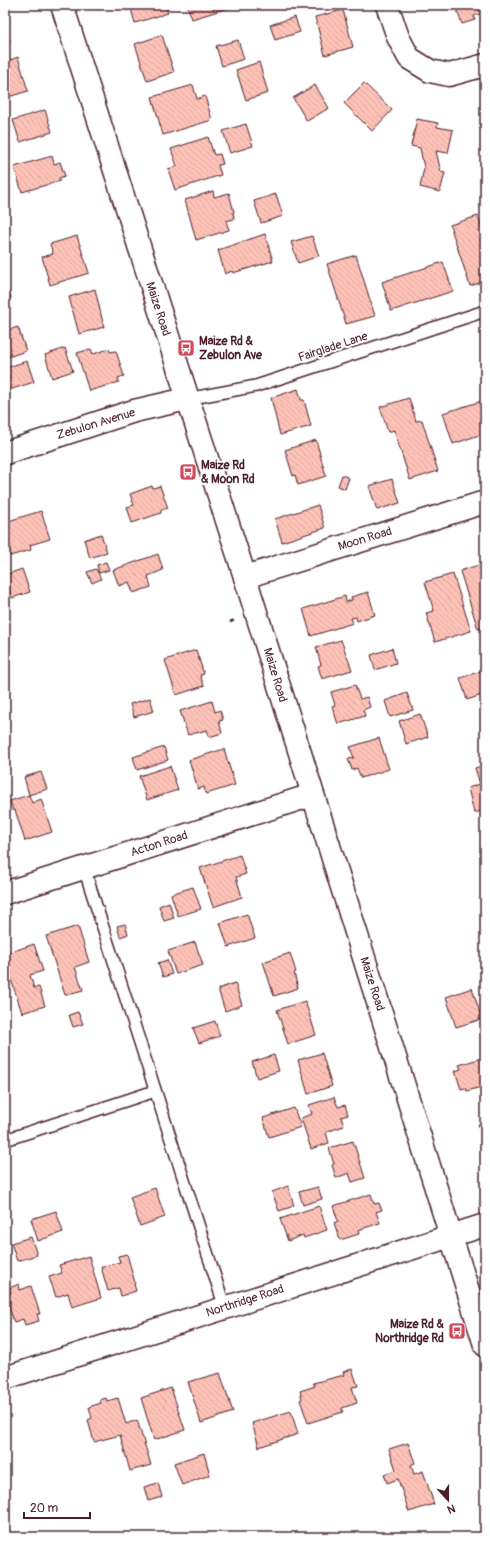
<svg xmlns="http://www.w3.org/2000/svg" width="490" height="1542" font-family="Pangolin,sans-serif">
  <defs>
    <pattern id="building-back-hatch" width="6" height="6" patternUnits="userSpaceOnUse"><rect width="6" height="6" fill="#fec3b8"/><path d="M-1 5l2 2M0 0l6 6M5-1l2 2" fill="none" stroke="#dba79e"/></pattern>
  </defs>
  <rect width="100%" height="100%" fill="#fff"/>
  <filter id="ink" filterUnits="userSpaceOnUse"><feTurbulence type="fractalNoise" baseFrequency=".025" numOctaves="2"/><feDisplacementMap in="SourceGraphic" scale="8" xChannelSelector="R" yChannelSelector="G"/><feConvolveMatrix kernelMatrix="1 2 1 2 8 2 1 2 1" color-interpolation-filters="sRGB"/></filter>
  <g filter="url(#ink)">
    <g fill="url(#building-back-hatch)" stroke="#4a1f2b">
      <path d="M125 5H165L168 13 135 23 131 9 127 11Z"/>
      <path d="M187 5H238L192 19Z"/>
      <path d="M455 5H482L485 12 474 16 475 20 462 24Z"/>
      <path d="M343 10 353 47 325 55 315 17Z"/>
      <path d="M295 17 300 32 275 40 270 25Z"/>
      <path d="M5 23 10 42 5 44Z"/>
      <path d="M162 35 174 72 147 81 135 44Z"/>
      <path d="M238 40 244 59 222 66 216 46Z"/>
      <path d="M18 57 28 91 5 98V62Z"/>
      <path d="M259 62 268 93 246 100 236 70Z"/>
      <path d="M364 83 392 110 372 131 344 103Z"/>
      <path d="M193 85 197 99 205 96 212 120 163 135 152 97Z"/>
      <path d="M315 85 329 108 307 121 293 98Z"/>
      <path d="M45 110 52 132 20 142 13 120Z"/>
      <path d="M417 119 438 123 437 127 453 130 448 153 436 151 441 172 445 173 440 192 420 187 424 168 420 148 411 146Z"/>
      <path d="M246 124 253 146 230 153 223 131Z"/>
      <path d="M208 137 214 155 220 154 223 164 218 165 221 175 175 190 168 169 177 166 171 149Z"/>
      <path d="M52 156 54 164 60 162 65 176 59 178 60 181 22 192 14 167Z"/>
      <path d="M213 191 214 197 229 193 234 212H233L234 219 226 221 229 230 196 240 185 200Z"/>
      <path d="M276 194 283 216 261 223 254 201Z"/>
      <path d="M478 216 485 237V281L470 286 450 225Z"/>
      <path d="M265 234 273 261 233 273 232 271 225 274 218 250Z"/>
      <path d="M77 236 89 273 50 285 42 257 53 254 50 244Z"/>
      <path d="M312 236 319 256 298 263 291 242Z"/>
      <path d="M356 255 375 316 346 324 327 264Z"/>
      <path d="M443 262 453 291 391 311 382 282Z"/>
      <path d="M5 281 11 298 5 300Z"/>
      <path d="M95 289 104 327 79 334 69 297Z"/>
      <path d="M18 327 26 351 5 358V331Z"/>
      <path d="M65 348 73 371 52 378 45 355Z"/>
      <path d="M91 349 93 354 109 349 110 352 116 351 124 376 118 378 119 382 89 391 77 353Z"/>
      <path d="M27 361 34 382 6 391 5 368Z"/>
      <path d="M298 389 301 400H304L311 426 280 435 271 398Z"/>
      <path d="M409 398 416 421 422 420 438 471 410 480 394 430 388 432 380 407Z"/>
      <path d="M482 401 485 411V433L453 444 443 413Z"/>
      <path d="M316 440 326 476 298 485 295 475 293 476 285 450Z"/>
      <path d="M342 475 349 478 345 489 338 486Z"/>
      <path d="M392 479 400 503 377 510 369 486Z"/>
      <path d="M152 486 153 488 160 486 168 508 161 510V513L132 523 127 507 134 505 130 494Z"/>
      <path d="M318 505 325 528 282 542 275 519Z"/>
      <path d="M41 511 50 539 30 545 31 550 10 556 5 540V522Z"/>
      <path d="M101 534 107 552 90 558 84 540Z"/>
      <path d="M158 554 163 570 148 576 151 587 133 593 129 582 119 586 113 570Z"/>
      <path d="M106 562 109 570 99 573 97 565Z"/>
      <path d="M485 563V627L478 629 460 571Z"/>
      <path d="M22 569 30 592 12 598 5 575Z"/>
      <path d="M96 569 101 579 92 583 87 572Z"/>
      <path d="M453 574 471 631 435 642 426 613 434 611 425 582Z"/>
      <path d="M368 592 375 615 357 621 356 617 351 618 353 623 311 636 303 609 345 596 346 602 352 600 351 597Z"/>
      <path d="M341 640 352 670 322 679 318 666 321 665 316 647Z"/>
      <path d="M392 648 396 663 375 670 371 655Z"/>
      <path d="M196 650 204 674 200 675 204 686 176 695 165 660Z"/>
      <path d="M481 671 485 683V694L467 700 460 678Z"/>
      <path d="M355 685 360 699 367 697 370 707 363 710 365 716 338 724 332 706 335 705 331 692Z"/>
      <path d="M407 693 413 710 390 717 385 701Z"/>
      <path d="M150 698 154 711 134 717 130 704Z"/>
      <path d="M212 701 215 712 220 710 223 720 219 721 222 733 209 737 207 730 188 735 180 711Z"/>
      <path d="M420 714 428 737 406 744 399 721Z"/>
      <path d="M379 738 389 769 361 778 357 768 352 770 348 759 354 758 350 747Z"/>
      <path d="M164 747 168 760 137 770 133 757Z"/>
      <path d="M224 749 235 785 206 794 204 787 198 789 189 760Z"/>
      <path d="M485 765V810L474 813 468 788 480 784 475 768Z"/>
      <path d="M170 766 178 790 147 800 139 776Z"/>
      <path d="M41 772 47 789 29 795 24 777Z"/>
      <path d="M29 795 32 803 41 799 52 832 25 841 15 810 13 811 10 801Z"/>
      <path d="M240 855 246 874 236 877 242 897 213 907 200 868Z"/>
      <path d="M193 887 201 909 178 916 171 894Z"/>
      <path d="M169 902 174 918 164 921 159 906Z"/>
      <path d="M247 914 255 938 228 947 220 923Z"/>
      <path d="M125 924 128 934 120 937 117 926Z"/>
      <path d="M78 926 89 962 75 967 83 990 65 995 46 936Z"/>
      <path d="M195 942 203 965 176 974 168 951Z"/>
      <path d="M34 944 43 971 30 975 34 988 39 987 45 1006 22 1013 5 961V954Z"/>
      <path d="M290 953 296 972 294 973 298 988 274 996 263 962Z"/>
      <path d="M167 960 172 974 163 977 158 963Z"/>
      <path d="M235 983 242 1005 225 1011 218 989Z"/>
      <path d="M472 988 482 1019 456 1027 446 997Z"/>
      <path d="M305 1001 316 1035 288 1044 277 1010Z"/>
      <path d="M78 1012 83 1024 73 1027 69 1015Z"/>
      <path d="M215 1021 220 1036 199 1043 193 1028Z"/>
      <path d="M322 1053 332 1086 308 1094 298 1060Z"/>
      <path d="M274 1055 279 1071 257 1078 252 1062Z"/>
      <path d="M485 1057V1086L467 1091 466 1088 461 1089 455 1071 461 1069 459 1065Z"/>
      <path d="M334 1097 338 1107 345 1105 348 1115 341 1117 344 1126 326 1132 329 1143 311 1149 301 1118 312 1114 309 1105Z"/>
      <path d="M294 1108 301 1127 269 1137 263 1118Z"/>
      <path d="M485 1123V1148L478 1125Z"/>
      <path d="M353 1141 365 1178 352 1182 349 1173 336 1178 332 1165 334 1164 329 1148Z"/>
      <path d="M288 1186 294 1206 279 1211 272 1192Z"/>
      <path d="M318 1187 322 1199 303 1205 299 1192Z"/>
      <path d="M155 1188 165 1217 140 1226 130 1197Z"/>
      <path d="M371 1194 374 1204 379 1203 382 1210 376 1212 380 1223 358 1230 359 1234 340 1240 334 1223 338 1221 333 1206Z"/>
      <path d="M319 1206 327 1230 304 1238 303 1235 288 1241 280 1219Z"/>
      <path d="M56 1211 63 1232 38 1241 31 1219Z"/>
      <path d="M31 1237 37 1255 17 1261 11 1243Z"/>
      <path d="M127 1254 135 1283 134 1284 136 1291 121 1296 119 1288 108 1291 101 1267 120 1262 118 1256Z"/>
      <path d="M89 1256 101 1298 72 1307 68 1293 56 1297 49 1277 62 1273 59 1265Z"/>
      <path d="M19 1284 20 1290 31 1286 40 1314H37L39 1321 25 1325 23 1319 14 1322 5 1295 11 1293 9 1288Z"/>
      <path d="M352 1369 358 1386 352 1387 357 1403 342 1408 343 1412 308 1423 300 1400 302 1399 300 1391 315 1386 313 1383 344 1375 343 1372Z"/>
      <path d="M220 1373 233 1412 201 1423 188 1382Z"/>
      <path d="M171 1388 185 1430 154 1440 141 1398Z"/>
      <path d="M106 1398 107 1401 118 1398 126 1424 137 1420 151 1465 130 1471 120 1435 94 1442 88 1420 92 1418 89 1407 101 1403 100 1400Z"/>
      <path d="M291 1411 298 1434 259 1447 252 1423Z"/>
      <path d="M408 1443 415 1463 411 1465 414 1474 423 1471 434 1504 409 1512 398 1479 387 1483 384 1474 396 1470 389 1449Z"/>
      <path d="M204 1453 210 1475 182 1485 174 1463Z"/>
      <path d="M158 1483 162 1497 148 1501 144 1487Z"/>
    </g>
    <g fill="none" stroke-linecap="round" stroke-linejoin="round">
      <g stroke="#4a1f2b" stroke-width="14">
        <g id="lane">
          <path d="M187 399 256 386 485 311"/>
          <path d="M84 868 225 1308"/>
          <path d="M5 1140 155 1091"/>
        </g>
      </g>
      <g stroke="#4a1f2b" stroke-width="25">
        <g id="street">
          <path d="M387 5 398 37 409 58 430 71 449 75 485 65"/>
          <path d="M5 453 134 411 187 399"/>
          <path d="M245 577 485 502"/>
          <path d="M5 893 312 795"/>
          <path d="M5 1378 485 1225"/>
        </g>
      </g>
      <g stroke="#4a1f2b" stroke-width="25">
        <path id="secondary" d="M62 5 245 577 485 1345"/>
      </g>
      <path stroke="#4a1f2b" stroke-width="2.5" stroke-dasharray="4 3" stroke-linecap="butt" d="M230 622 235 620"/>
      <use href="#lane" stroke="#fff" stroke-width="11"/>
      <use href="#street" stroke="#fff" stroke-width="22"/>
      <use href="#secondary" stroke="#fff" stroke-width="22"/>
    </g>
  </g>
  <defs>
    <g id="bus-square" transform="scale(0.9)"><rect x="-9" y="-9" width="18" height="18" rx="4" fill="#d1495b" stroke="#fff"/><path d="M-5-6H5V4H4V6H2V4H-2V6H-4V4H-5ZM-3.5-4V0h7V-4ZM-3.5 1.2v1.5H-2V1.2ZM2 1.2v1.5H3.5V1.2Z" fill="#fff"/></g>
  </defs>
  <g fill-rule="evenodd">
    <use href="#bus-square" x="186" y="348"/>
    <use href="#bus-square" x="188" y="472"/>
    <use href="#bus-square" x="457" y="1331"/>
  </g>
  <g text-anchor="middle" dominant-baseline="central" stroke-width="4" stroke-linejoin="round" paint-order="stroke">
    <g font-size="12" fill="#4a1f2b" stroke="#fff">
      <text transform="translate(158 309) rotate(72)">Maize Road</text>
      <text transform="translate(333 347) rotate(-18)">Fairglade Lane</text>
      <text transform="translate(96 424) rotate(-17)">Zebulon Avenue</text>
      <text transform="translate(365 539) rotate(-17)">Moon Road</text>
      <text transform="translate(275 675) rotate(73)">Maize Road</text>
      <text transform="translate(159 844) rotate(-18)">Acton Road</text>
      <text transform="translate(372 984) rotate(72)">Maize Road</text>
      <text transform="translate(245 1301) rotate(-18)">Northridge Road</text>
    </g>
    <g font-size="12" font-weight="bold" fill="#4a1f2b" stroke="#fff" text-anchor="start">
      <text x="199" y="341">Maize Rd &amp;<tspan x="199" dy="14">Zebulon Ave</tspan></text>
      <text x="201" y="465">Maize Rd<tspan x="201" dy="14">&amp; Moon Rd</tspan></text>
      <text x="444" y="1324" text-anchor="end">Maize Rd &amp;<tspan x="444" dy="14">Northridge Rd</tspan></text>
    </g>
  </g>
  <rect width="490" height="1542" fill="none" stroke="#fff" stroke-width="20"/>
  <rect x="10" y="10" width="470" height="1522" fill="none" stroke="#4a1f2b" stroke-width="1.5" filter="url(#ink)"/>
  <g transform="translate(448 1500) rotate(159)" stroke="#ffffff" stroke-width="3" paint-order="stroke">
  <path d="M0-3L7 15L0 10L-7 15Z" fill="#4a1f2b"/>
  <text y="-6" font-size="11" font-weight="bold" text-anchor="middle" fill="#4a1f2b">N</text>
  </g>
  <path d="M24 1512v6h66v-6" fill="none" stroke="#4a1f2b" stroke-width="2"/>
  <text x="30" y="1512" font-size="12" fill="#4a1f2b" stroke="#ffffff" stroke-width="3" paint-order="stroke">20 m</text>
</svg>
